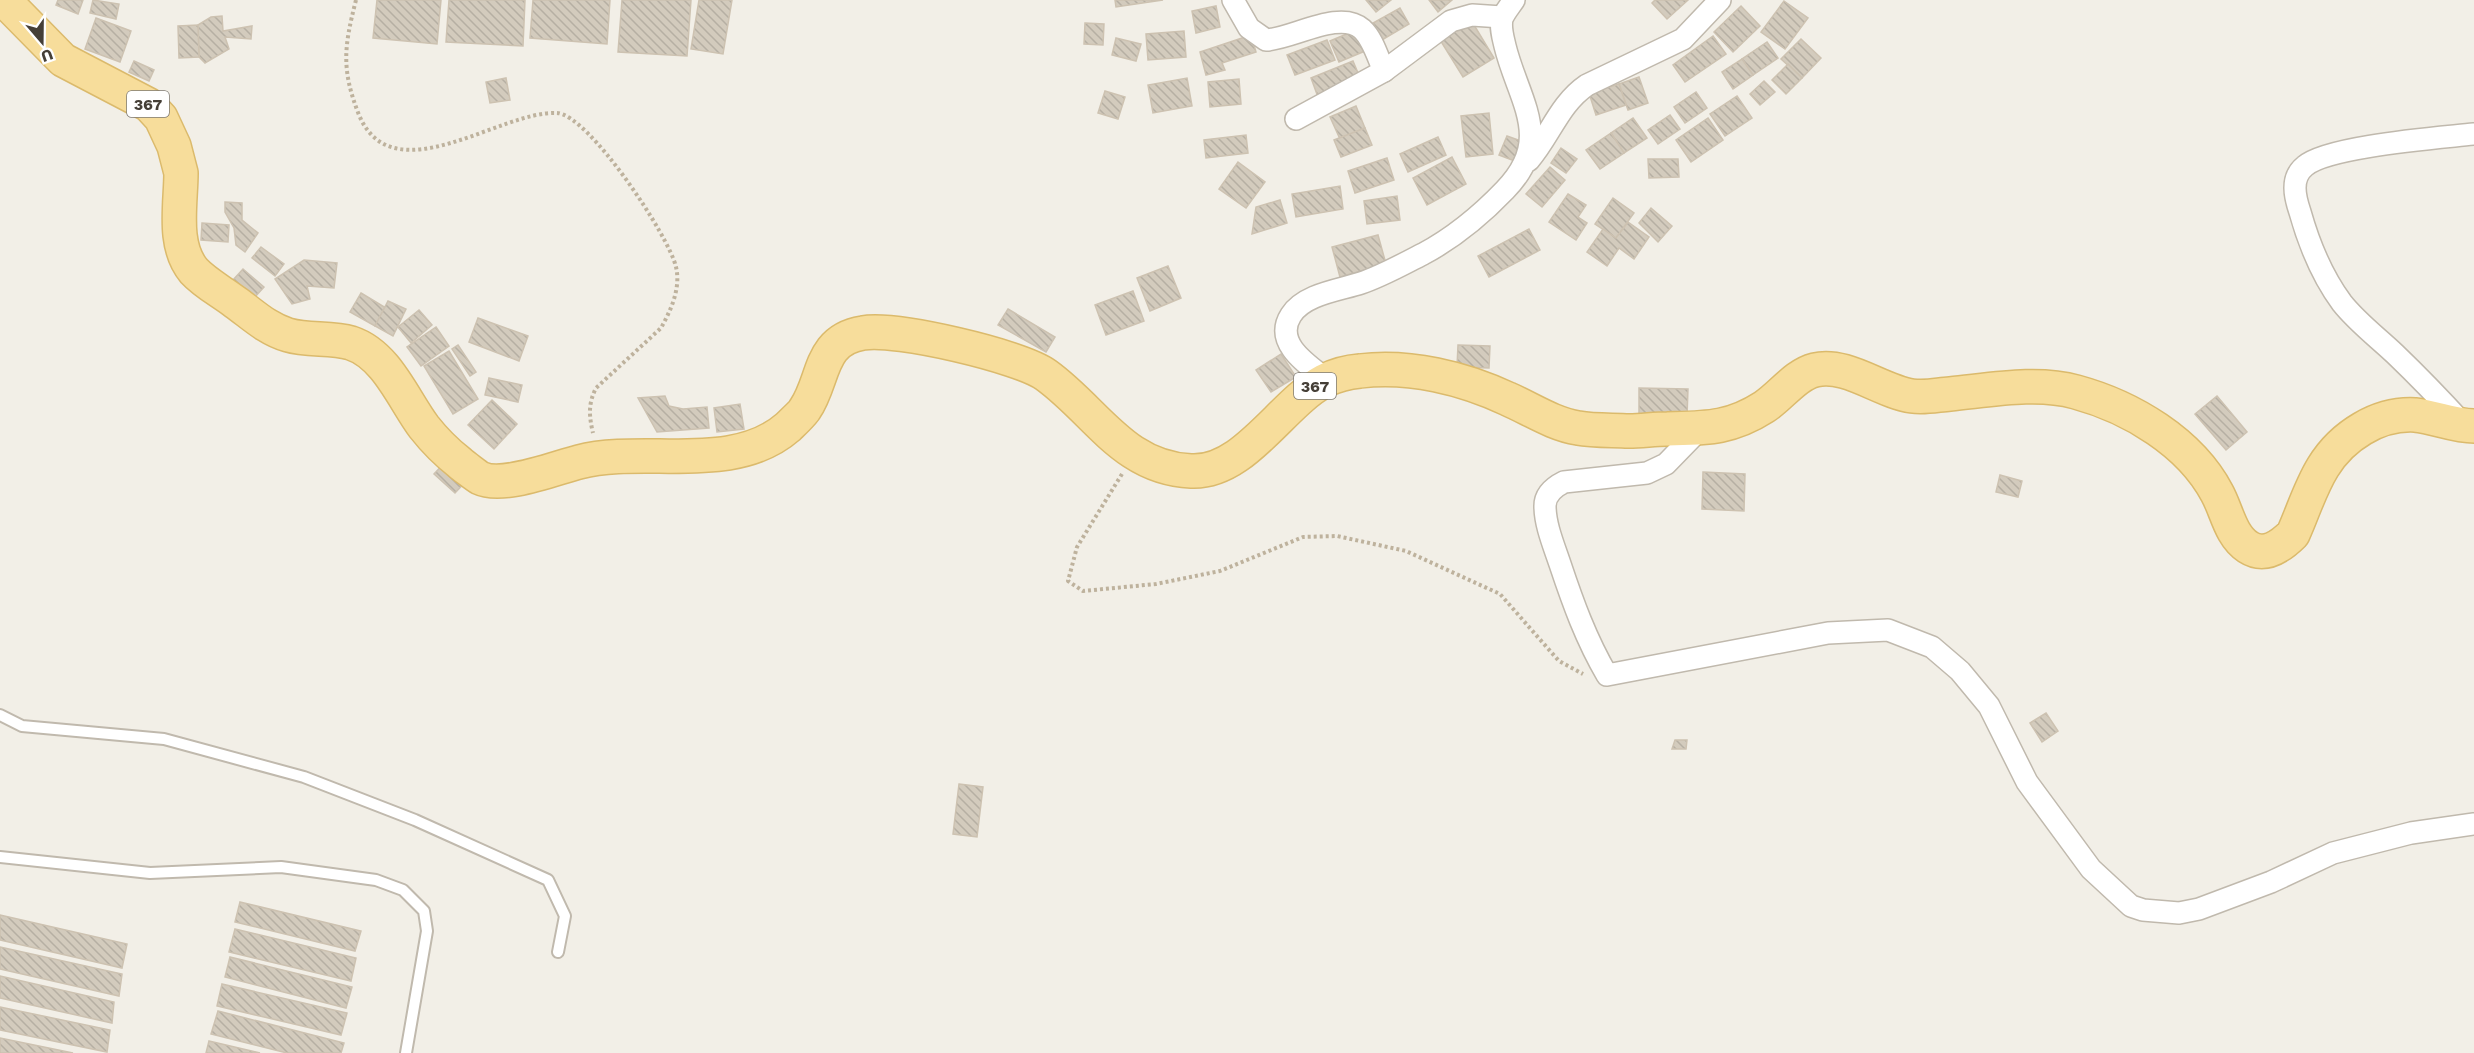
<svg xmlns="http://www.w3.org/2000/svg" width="2474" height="1053" font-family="'Work Sans',sans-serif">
  <defs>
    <pattern id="building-back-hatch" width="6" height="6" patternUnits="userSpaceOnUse" patternTransform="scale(1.5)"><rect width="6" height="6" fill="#d3cbbd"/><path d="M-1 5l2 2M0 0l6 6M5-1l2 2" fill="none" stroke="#b6afa3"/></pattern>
  </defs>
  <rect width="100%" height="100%" fill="#f2efe7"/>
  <g fill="url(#building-back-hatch)" stroke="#cdc2b1" stroke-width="1.5">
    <path d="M58 0H83L78 14 56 5Z"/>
    <path d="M93 0 119 4 116 19 90 13Z"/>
    <path d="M377 0H441L437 44 373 38Z"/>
    <path d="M449 0H525L523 46 446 42Z"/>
    <path d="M533 0H610L607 44 530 38Z"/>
    <path d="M622 0H691L687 56 618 52Z"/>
    <path d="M699 0H732L723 54 691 49Z"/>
    <path d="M1115 0H1163L1116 7Z"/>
    <path d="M1366 0H1391L1376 12Z"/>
    <path d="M1429 0H1452L1438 12Z"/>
    <path d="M1655 0H1688L1667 19 1652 3Z"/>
    <path d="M1784 1 1808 18 1785 49 1761 32Z"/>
    <path d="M1216 6 1220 27 1196 33 1192 11Z"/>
    <path d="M1741 6 1760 26 1733 52 1714 32Z"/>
    <path d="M1400 8 1409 24 1382 40 1373 23Z"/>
    <path d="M1468 15 1494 58 1463 77 1437 35Z"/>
    <path d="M222 16 223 31 252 26 251 39 225 37 229 49 205 63 199 57 198 25 211 17Z"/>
    <path d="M96 18 131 31 120 62 85 49Z"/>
    <path d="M1085 23 1104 24 1103 45 1084 44Z"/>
    <path d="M198 25 199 57 179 58 178 26Z"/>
    <path d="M1356 30 1365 51 1339 62 1330 41Z"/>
    <path d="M1184 31 1186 57 1148 60 1146 34Z"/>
    <path d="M1251 35 1256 52 1222 63 1225 70 1206 75 1200 52Z"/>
    <path d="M1713 36 1726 54 1685 82 1673 65Z"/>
    <path d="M1116 38 1141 44 1136 61 1112 55Z"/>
    <path d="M1801 39 1821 58 1802 78 1781 59Z"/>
    <path d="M1327 40 1335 60 1295 75 1287 55Z"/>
    <path d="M1767 42 1778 58 1753 75 1742 59Z"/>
    <path d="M1742 59 1753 75 1733 89 1722 72Z"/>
    <path d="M134 61 154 70 149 81 129 72Z"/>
    <path d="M1353 61 1361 80 1318 97 1311 78Z"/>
    <path d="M1788 64 1802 78 1786 94 1772 80Z"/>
    <path d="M1639 77 1648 103 1628 110 1619 84Z"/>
    <path d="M506 78 510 100 490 103 486 82Z"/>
    <path d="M1187 78 1192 106 1153 113 1148 85Z"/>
    <path d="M1239 79 1241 104 1210 107 1208 82Z"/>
    <path d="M1764 81 1775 92 1760 105 1750 94Z"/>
    <path d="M1619 84 1626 105 1596 115 1589 93Z"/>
    <path d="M1105 91 1125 97 1118 119 1098 113Z"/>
    <path d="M1696 92 1707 108 1685 123 1674 107Z"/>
    <path d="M1737 96 1752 118 1725 136 1710 114Z"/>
    <path d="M1356 106 1365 128 1340 139 1330 117Z"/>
    <path d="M1489 113 1493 154 1466 157 1461 116Z"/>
    <path d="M1670 115 1680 129 1658 144 1648 130Z"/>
    <path d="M1633 118 1647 138 1624 153 1611 133Z"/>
    <path d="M1708 118 1723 140 1691 162 1676 140Z"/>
    <path d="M1365 128 1372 145 1341 157 1334 140Z"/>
    <path d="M1611 133 1624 153 1600 169 1586 150Z"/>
    <path d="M1246 135 1248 153 1206 158 1204 140Z"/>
    <path d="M1507 136 1524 142 1525 165 1499 155Z"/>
    <path d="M1438 137 1446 155 1408 172 1400 154Z"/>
    <path d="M1561 148 1577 159 1566 173 1551 163Z"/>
    <path d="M1452 157 1466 184 1427 205 1413 178Z"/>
    <path d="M1387 158 1394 180 1355 193 1348 171Z"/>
    <path d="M1648 159H1678L1679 177 1649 178Z"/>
    <path d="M1238 162 1265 182 1246 208 1219 189Z"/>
    <path d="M1550 167 1565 180 1542 207 1526 194Z"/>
    <path d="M1340 186 1343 209 1296 217 1292 194Z"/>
    <path d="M1568 194 1586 205 1578 217 1587 223 1576 240 1549 222Z"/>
    <path d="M1397 196 1400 220 1367 224 1364 201Z"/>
    <path d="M1613 198 1634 213 1616 238 1595 224Z"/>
    <path d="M1280 200 1287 223 1252 234 1256 207Z"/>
    <path d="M225 202 242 203V220L258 233 245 252 236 245 234 228 225 212Z"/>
    <path d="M1651 208 1672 226 1658 242 1639 223Z"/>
    <path d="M1628 222 1649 237 1634 259 1619 248 1607 266 1587 252 1603 229 1616 238Z"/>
    <path d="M202 223 229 225 228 242 201 240Z"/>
    <path d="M1529 229 1540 250 1489 277 1478 256Z"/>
    <path d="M1378 235 1386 264 1340 277 1332 247Z"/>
    <path d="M261 247 284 264 275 276 252 258Z"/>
    <path d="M304 260 337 263 334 288 307 286 310 299 292 304 275 279Z"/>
    <path d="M1168 266 1181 298 1150 311 1137 278Z"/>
    <path d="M243 269 264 287 254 298 233 280Z"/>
    <path d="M1133 291 1144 321 1106 335 1095 305Z"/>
    <path d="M361 293 386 308 375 326 350 312Z"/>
    <path d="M388 301 406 309 393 336 375 326Z"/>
    <path d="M1008 309 1055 337 1046 352 998 325Z"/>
    <path d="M419 310 432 325 411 343 398 327Z"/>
    <path d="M478 318 528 336 519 361 469 342Z"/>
    <path d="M436 327 449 346 421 366 407 347Z"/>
    <path d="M458 345 476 372 470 376 452 349Z"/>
    <path d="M1458 345 1490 346 1489 368 1457 367Z"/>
    <path d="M449 351 478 399 453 414 424 366Z"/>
    <path d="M1281 354 1296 377 1271 392 1256 370Z"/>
    <path d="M489 378 522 385 518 402 485 395Z"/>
    <path d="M1639 388 1688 389 1687 416 1639 415Z"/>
    <path d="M665 396 669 406 683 409 707 407 709 428 657 432 638 398Z"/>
    <path d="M2217 396 2247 432 2226 450 2195 414Z"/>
    <path d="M492 400 517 424 494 449 468 425Z"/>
    <path d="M740 404 744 429 717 432 714 408Z"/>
    <path d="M449 458 470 477 455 493 434 474Z"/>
    <path d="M1703 472 1745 474 1744 511 1702 509Z"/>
    <path d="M2000 475 2022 481 2018 497 1996 492Z"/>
    <path d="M2046 713 2058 731 2042 742 2030 723Z"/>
    <path d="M1675 740H1687L1686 749H1672Z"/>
    <path d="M959 784 983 787 977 837 953 834Z"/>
    <path d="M240 902 361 931 355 951 235 922Z"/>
    <path d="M0 915 127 944 122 968 0 940Z"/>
    <path d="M235 929 356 958 351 981 229 952Z"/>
    <path d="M0 947 122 974 119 996 0 969Z"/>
    <path d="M230 957 352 987 346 1008 225 977Z"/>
    <path d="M0 976 114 1002 112 1023 0 998Z"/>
    <path d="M222 984 347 1013 341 1035 217 1006Z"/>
    <path d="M0 1007 110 1030 107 1052 0 1030Z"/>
    <path d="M218 1011 344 1043 341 1053H287L211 1034Z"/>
    <path d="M0 1038 73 1053H0Z"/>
    <path d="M209 1041 260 1053H206Z"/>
  </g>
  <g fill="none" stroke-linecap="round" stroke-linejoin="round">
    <g stroke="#c0b9ad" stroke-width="14">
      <g id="lane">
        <path d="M0 715 22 726 164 739 304 777 415 820 548 880 565 916 558 952"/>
        <path d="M0 857 150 873 281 867 376 880 403 890 424 911 427 931 406 1053"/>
      </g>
    </g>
    <g stroke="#c0b9ad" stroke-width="24">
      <g id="street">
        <path d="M1233 0 1249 28 1266 40C1292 39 1340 9 1362 29 1373 39 1378 58 1384 71"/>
        <path d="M1296 119 1384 71 1451 21 1472 15 1502 17"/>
        <path d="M1529 160C1550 136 1559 104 1587 85L1683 39 1720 0"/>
        <path d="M1326 379C1308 365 1273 343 1291 315 1304 294 1340 290 1361 283 1382 276 1403 264 1423 254 1453 238 1482 214 1505 190 1555 139 1518 100 1505 46 1503 37 1500 28 1502 19 1504 13 1510 6 1514 0"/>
        <path d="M2465 426C2442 401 2419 377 2395 354 2377 337 2357 322 2342 303 2322 276 2309 244 2300 212 2295 197 2290 178 2305 166 2328 146 2439 138 2474 134"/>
        <path d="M1700 429 1666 464 1647 473 1564 482C1554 487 1545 494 1545 506 1545 525 1554 546 1560 564 1573 603 1586 639 1607 675L1828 633 1888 630 1932 647 1960 671 1989 706 2027 782 2091 869 2131 906 2143 910 2179 913 2199 909 2271 882 2333 853 2411 833 2474 824"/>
      </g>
    </g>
    <g stroke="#dbba6c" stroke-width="36">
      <path id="primary" d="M4 0 63 60 149 105 161 118 174 146 181 173C181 204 172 245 194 271 205 283 222 292 235 302 252 314 267 329 288 335 308 341 331 337 351 343 387 355 403 399 424 427 435 441 446 452 460 463 462 465 478 477 480 478 503 489 555 468 579 462 644 445 733 475 788 427 791 424 803 413 805 409 825 380 818 340 863 333 895 327 1020 356 1046 375 1096 411 1123 468 1191 471 1244 474 1281 404 1324 381 1336 375 1347 372 1360 371 1410 365 1463 378 1508 399 1531 409 1553 424 1578 428 1594 431 1613 430 1629 431 1642 431 1654 429 1667 429 1705 428 1730 429 1764 407 1781 396 1795 375 1815 370 1846 362 1882 392 1912 396 1925 398 1937 395 1950 394 1991 390 2037 381 2076 392 2131 407 2190 442 2217 493 2227 511 2230 535 2248 547 2265 558 2281 546 2293 534 2303 512 2310 488 2323 467 2342 436 2378 413 2415 415 2435 417 2454 426 2474 426"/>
    </g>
    <g stroke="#beb29d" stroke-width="4" stroke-dasharray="3 3" stroke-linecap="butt">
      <path d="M356 0C344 47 341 69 359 115 393 196 501 110 557 113 589 115 669 236 676 267 681 288 671 310 661 328L596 388C588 404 589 416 593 433"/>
      <path d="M1122 474 1077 547 1068 581 1083 591 1156 584 1220 571 1303 537 1337 536 1406 551 1500 594 1559 661 1583 674"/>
    </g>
    <use href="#lane" stroke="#fff" stroke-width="10"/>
    <use href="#street" stroke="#fff" stroke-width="21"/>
    <use href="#primary" stroke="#f7dd9b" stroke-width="33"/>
  </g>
  <g text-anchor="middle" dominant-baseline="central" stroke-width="6" stroke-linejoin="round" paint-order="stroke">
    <g fill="#fff" stroke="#7d7973" stroke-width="1.5">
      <rect x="127" y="91" width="42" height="26" rx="4.5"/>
      <rect x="1294" y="373" width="42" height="26" rx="4.5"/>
    </g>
    <g font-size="16" font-weight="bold" fill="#453f37">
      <text x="148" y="104">367</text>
      <text x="1315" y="386">367</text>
    </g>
  </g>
  <g transform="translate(42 42) rotate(160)" stroke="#ffffff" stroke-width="4.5" paint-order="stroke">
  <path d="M0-4.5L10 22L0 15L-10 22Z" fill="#453f37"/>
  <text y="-9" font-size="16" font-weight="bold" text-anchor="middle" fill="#453f37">U</text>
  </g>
</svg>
